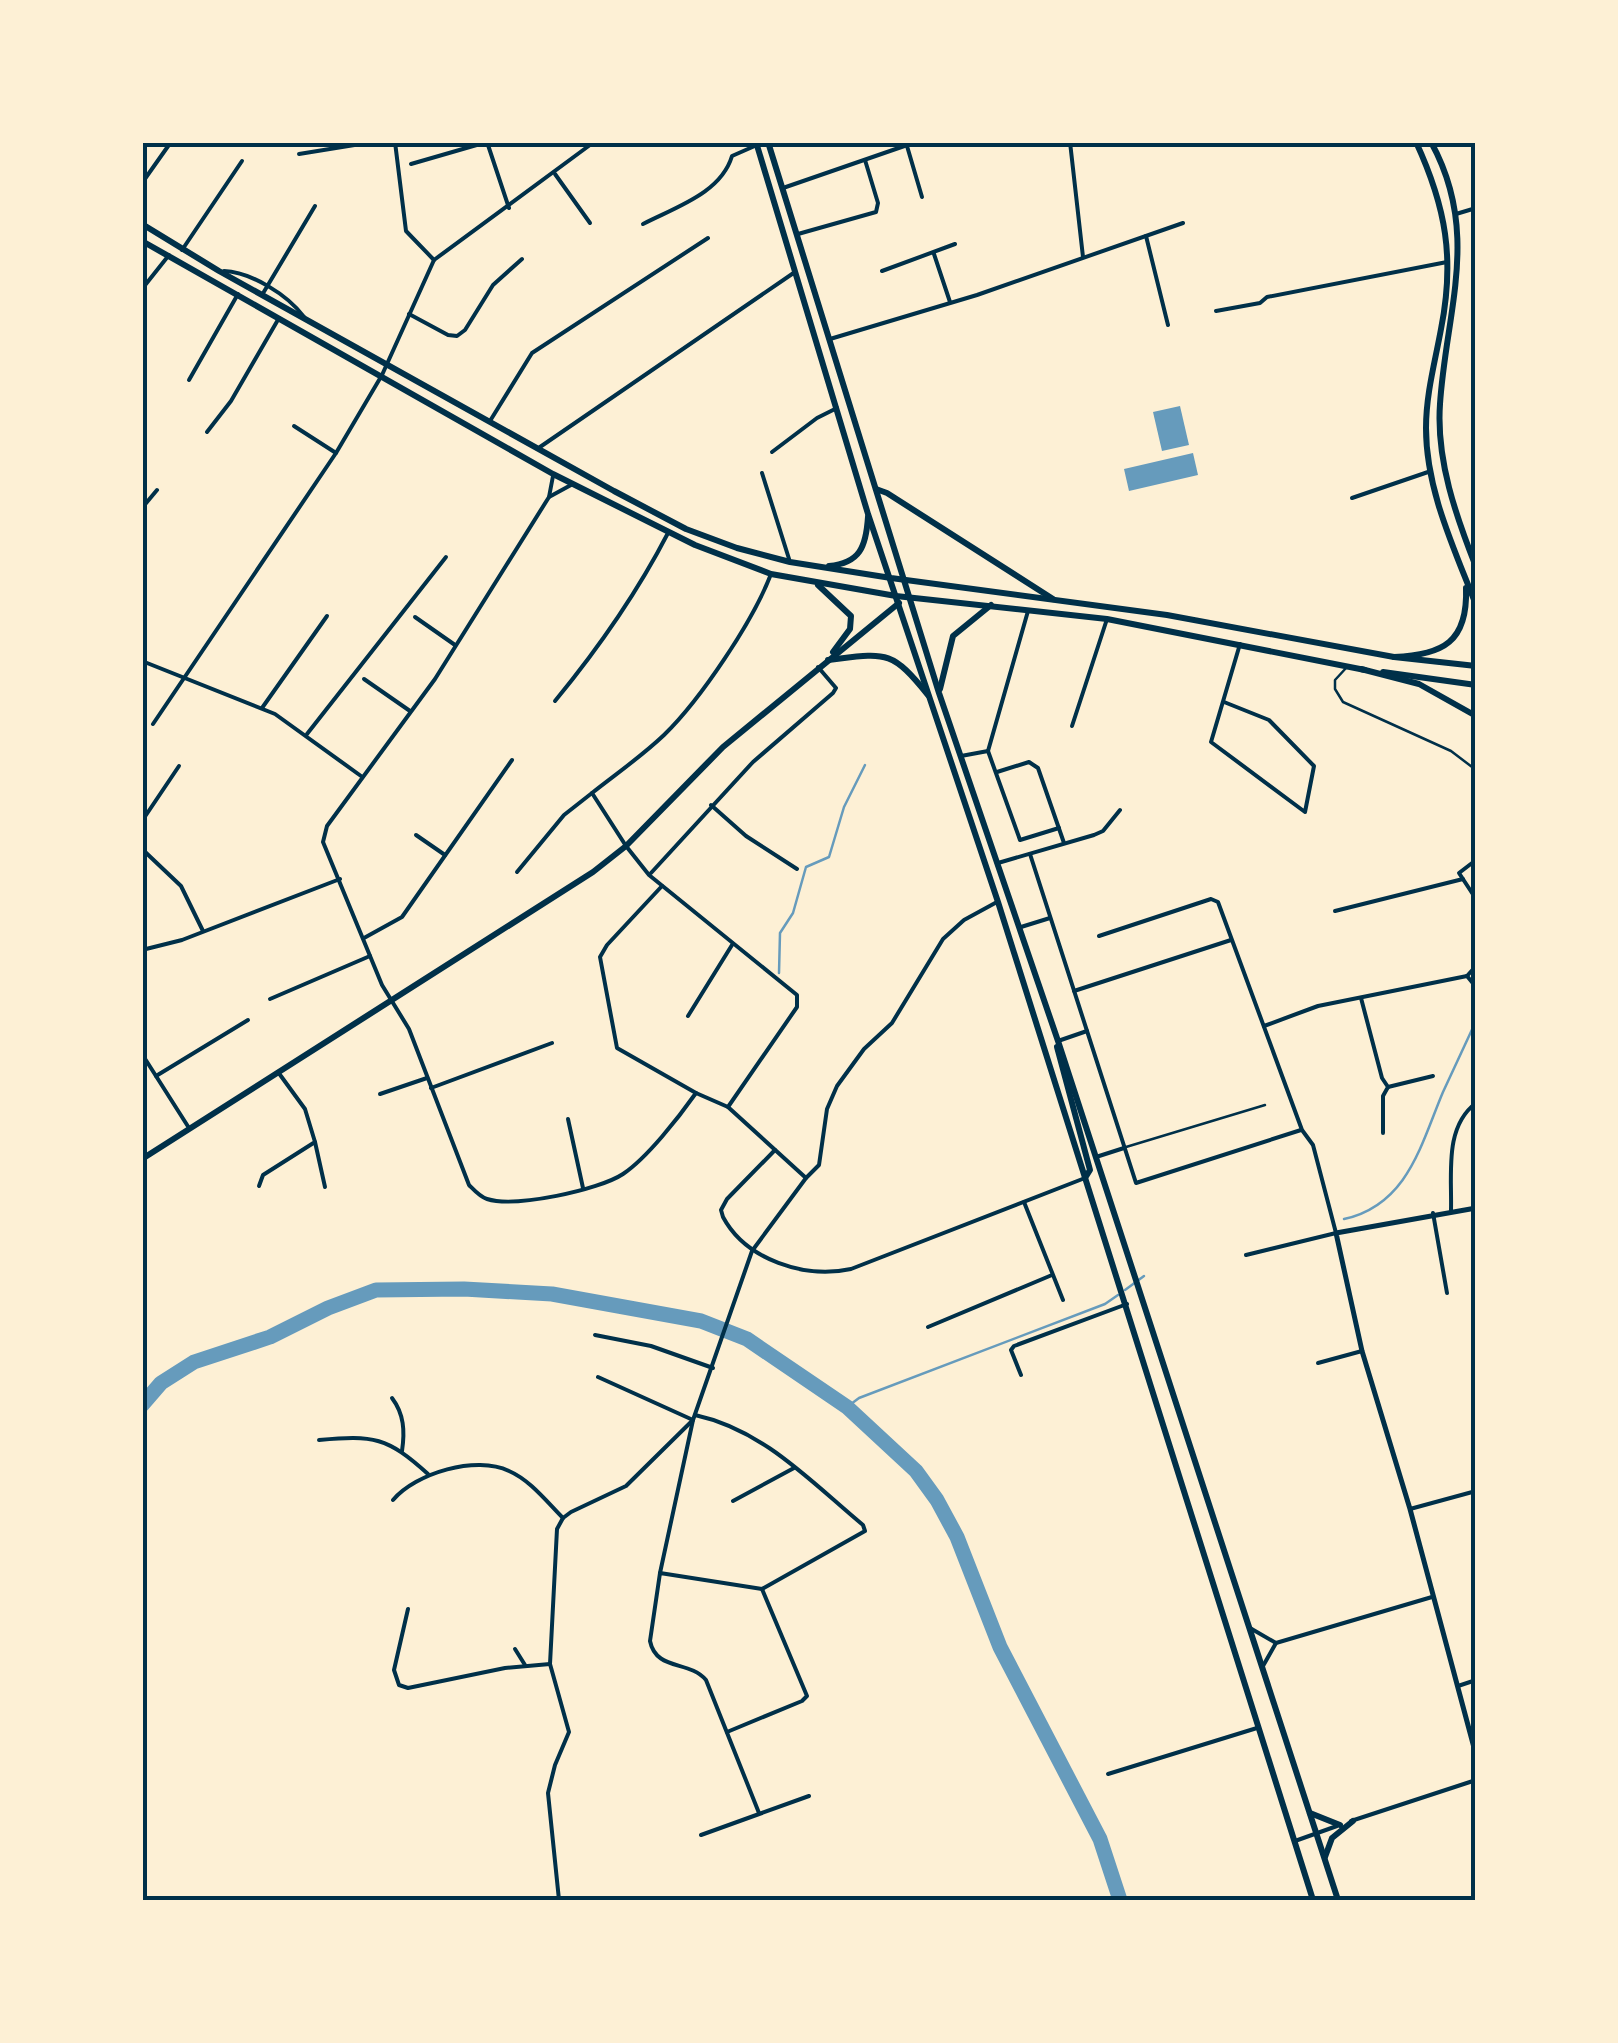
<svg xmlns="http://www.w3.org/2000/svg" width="1618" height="2043" font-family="Manrope,sans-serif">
  <rect width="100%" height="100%" fill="#fdf0d5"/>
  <g fill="#669bbc">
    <path d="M1180 406 1189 445 1162 451 1153 412Z"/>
    <path d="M1193 453 1198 475 1129 491 1124 469Z"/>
  </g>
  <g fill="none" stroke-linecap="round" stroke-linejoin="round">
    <g stroke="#669bbc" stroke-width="2.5">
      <path d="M779 973 780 933 793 913 806 867 829 857 844 807 865 765"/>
      <path d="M1344 1219C1408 1205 1421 1144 1443 1092 1454 1068 1465 1045 1476 1021"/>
      <path d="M1125 1290 1144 1276"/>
      <path d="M847 1407 859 1398 1105 1304 1118 1295"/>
    </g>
    <path stroke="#669bbc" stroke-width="15" d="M142 1405 161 1383 194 1362 270 1337 328 1308 376 1290 464 1289 552 1294 701 1321 747 1339 847 1407 916 1471 937 1500 957 1537 1000 1647 1100 1839 1120 1900"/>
    <g stroke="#003049" stroke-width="2.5">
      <path d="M1347 667 1335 680V689L1343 702 1451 751 1476 770"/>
      <path d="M1126 1147 1265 1105"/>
    </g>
    <g stroke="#003049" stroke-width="4">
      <path d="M395 142 406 231 434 260"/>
      <path d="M1070 142 1083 257"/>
      <path d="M907 146 922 197"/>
      <path d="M299 154 373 142"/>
      <path d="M411 164 487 142 509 208"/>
      <path d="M555 174 590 223"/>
      <path d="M142 183 171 142"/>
      <path d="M783 188 916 142"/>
      <path d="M1456 214 1476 208"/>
      <path d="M643 224C676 207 721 193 732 156L757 145"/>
      <path d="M798 234 876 212 878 203 865 160"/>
      <path d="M1146 236 1168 325"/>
      <path d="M182 250 242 161"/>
      <path d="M934 254 950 302"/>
      <path d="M224 271C251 272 288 295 304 317"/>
      <path d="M882 271 955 244"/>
      <path d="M142 289 169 255"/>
      <path d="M262 295 315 206"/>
      <path d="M1216 311 1260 303 1267 297 1447 262"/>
      <path d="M409 314 448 335 457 336 465 330 493 285 522 259"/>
      <path d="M830 339 977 295 1183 223"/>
      <path d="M189 380 238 294"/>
      <path d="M490 421 532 353 708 238"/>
      <path d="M294 426 336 453"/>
      <path d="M207 432 231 401 279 318"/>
      <path d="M540 447 795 272"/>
      <path d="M772 452 817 418 837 408"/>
      <path d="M762 473 790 562"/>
      <path d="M553 476 549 497 435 679 327 826 323 842 382 985 409 1029 469 1185C474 1190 480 1197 487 1199 515 1208 599 1190 623 1174 647 1158 679 1117 696 1093"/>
      <path d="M549 497 571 485"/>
      <path d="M1352 498 1431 471"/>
      <path d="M142 508 157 490"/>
      <path d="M1028 611 988 751 1020 840 1059 828"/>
      <path d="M415 617 455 645"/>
      <path d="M142 661 275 714 361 776"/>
      <path d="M364 679 410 711"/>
      <path d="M555 701C597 650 638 591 668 533"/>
      <path d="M1224 702 1269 720 1314 766 1305 812 1211 742 1240 644"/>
      <path d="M262 708 327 616"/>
      <path d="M153 724 336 453 382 375 434 260 594 142"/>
      <path d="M1072 726 1107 619"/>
      <path d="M307 734 446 557"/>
      <path d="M961 756 988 751"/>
      <path d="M997 772 1029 762 1038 768 1064 843"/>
      <path d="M711 805 746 836 797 869"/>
      <path d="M142 821 179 766"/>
      <path d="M416 835 445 855"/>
      <path d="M142 849 181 886 203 931"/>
      <path d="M1030 854 1136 1183 1301 1130"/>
      <path d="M1476 860 1459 873 1476 899"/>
      <path d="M998 863 1094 835 1103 831 1120 810"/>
      <path d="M517 872 564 815 592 793"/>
      <path d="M651 873 753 762 833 693 836 688 818 667"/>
      <path d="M662 886 607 945 600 957 617 1048 696 1093 728 1107 806 1178"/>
      <path d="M1335 911 1463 879"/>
      <path d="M1021 927 1050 918"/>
      <path d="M1099 936 1211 899 1218 902 1302 1130 1313 1145 1336 1233 1246 1255"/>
      <path d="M364 938 402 917 512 760"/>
      <path d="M142 950 182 940 340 879"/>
      <path d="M1467 976 1476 966"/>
      <path d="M1467 976 1476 987"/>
      <path d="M1074 991 1231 940"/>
      <path d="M1361 998 1382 1078 1388 1087 1383 1096V1133"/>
      <path d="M270 999 370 956"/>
      <path d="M688 1016 732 945"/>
      <path d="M1264 1026 1318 1006 1467 976"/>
      <path d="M1058 1041 1087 1031"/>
      <path d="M142 1054 189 1128"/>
      <path d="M156 1076 248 1020"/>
      <path d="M1388 1087 1433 1076"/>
      <path d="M431 1088 552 1043"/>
      <path d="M380 1094 427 1078"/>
      <path d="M728 1107 797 1007V995L649 875 626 846 592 793C616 774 642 756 664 735 701 699 753 621 771 574"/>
      <path d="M568 1119 583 1188"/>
      <path d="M315 1142 325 1187"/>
      <path d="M775 1150 727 1199 721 1210 723 1217C746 1260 805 1279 851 1269L1085 1178"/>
      <path d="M1096 1157 1124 1148"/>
      <path d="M259 1186 263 1175 315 1142 305 1109 278 1072"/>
      <path d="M1024 1202 1063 1300"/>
      <path d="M142 1206V1225"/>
      <path d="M1451 1210C1452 1174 1444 1127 1476 1103"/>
      <path d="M1433 1213 1447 1293"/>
      <path d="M928 1327 1052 1275"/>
      <path d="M595 1335 651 1346 713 1368"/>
      <path d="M1318 1363 1362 1351"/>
      <path d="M1021 1375 1011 1350 1014 1346 1127 1304"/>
      <path d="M598 1377 693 1420 660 1573"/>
      <path d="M392 1398C404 1414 405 1431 402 1451"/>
      <path d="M695 1415C764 1430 811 1482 863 1525L865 1531 762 1589 660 1573 650 1641C656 1671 689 1660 706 1680L759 1813"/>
      <path d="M319 1440C374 1435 387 1437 428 1474"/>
      <path d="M393 1500C416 1473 476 1455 509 1471 530 1480 547 1502 563 1518"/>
      <path d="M733 1501 794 1468"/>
      <path d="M1410 1509 1476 1491"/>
      <path d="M408 1609 394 1670 399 1685 408 1688 505 1668 550 1664"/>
      <path d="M1250 1628 1276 1643"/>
      <path d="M515 1649 525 1665"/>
      <path d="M1263 1666 1276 1643 1432 1597"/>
      <path d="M1458 1686 1476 1680"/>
      <path d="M727 1732 802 1701 807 1696 762 1589"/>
      <path d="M1108 1774 1257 1728"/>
      <path d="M1351 1821 1476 1780"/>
      <path d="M701 1835 809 1796"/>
      <path d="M1295 1841 1337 1826"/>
      <path d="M559 1900 548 1793 555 1765 569 1732 550 1664 557 1529 563 1518 571 1512 626 1486 693 1420 752 1251 806 1178 819 1165 827 1109 837 1086 864 1049 892 1023 943 939 964 920 997 902"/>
    </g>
    <path stroke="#003049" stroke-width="5" d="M1476 1208 1336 1233 1362 1351 1410 1509 1476 1755"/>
    <g stroke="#003049" stroke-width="6">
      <path d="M142 224 219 271 614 491 686 529 737 548 790 562 891 578 1167 615 1394 657 1476 666"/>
      <path d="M142 241 553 474 695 545 771 574 896 596 1107 619 1365 670"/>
      <path d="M818 585 851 616 850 629 833 652"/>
      <path d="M1383 672 1476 685"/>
      <path d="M142 1159 593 872 626 846 723 747 899 603"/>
    </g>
    <g stroke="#003049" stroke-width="6">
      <path d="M756 142 868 514 998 902 1313 1900"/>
      <path d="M768 142 939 693 1058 1041 1338 1900"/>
      <path d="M1416 142C1446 207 1455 259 1441 329 1435 362 1426 394 1426 428 1426 490 1454 548 1476 605"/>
      <path d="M1431 142C1481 233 1446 311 1440 404 1436 460 1456 516 1476 567"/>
      <path d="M876 489 887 493 1053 599"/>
      <path d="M829 566C860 563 866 547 868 517"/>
      <path d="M1394 657C1443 655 1468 642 1466 588"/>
      <path d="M828 660C886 653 891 649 928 695"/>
      <path d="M1361 669 1419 684 1476 716"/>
      <path d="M940 689 953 636 991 605"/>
      <path d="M1057 1047 1090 1170 1085 1178"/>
      <path d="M1310 1813 1340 1825"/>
      <path d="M1325 1857 1332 1838 1353 1821"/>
    </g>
  </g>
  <rect width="1618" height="2043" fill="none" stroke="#fdf0d5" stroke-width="290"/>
  <rect x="145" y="145" width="1328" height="1753" fill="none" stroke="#003049" stroke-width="4"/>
</svg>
